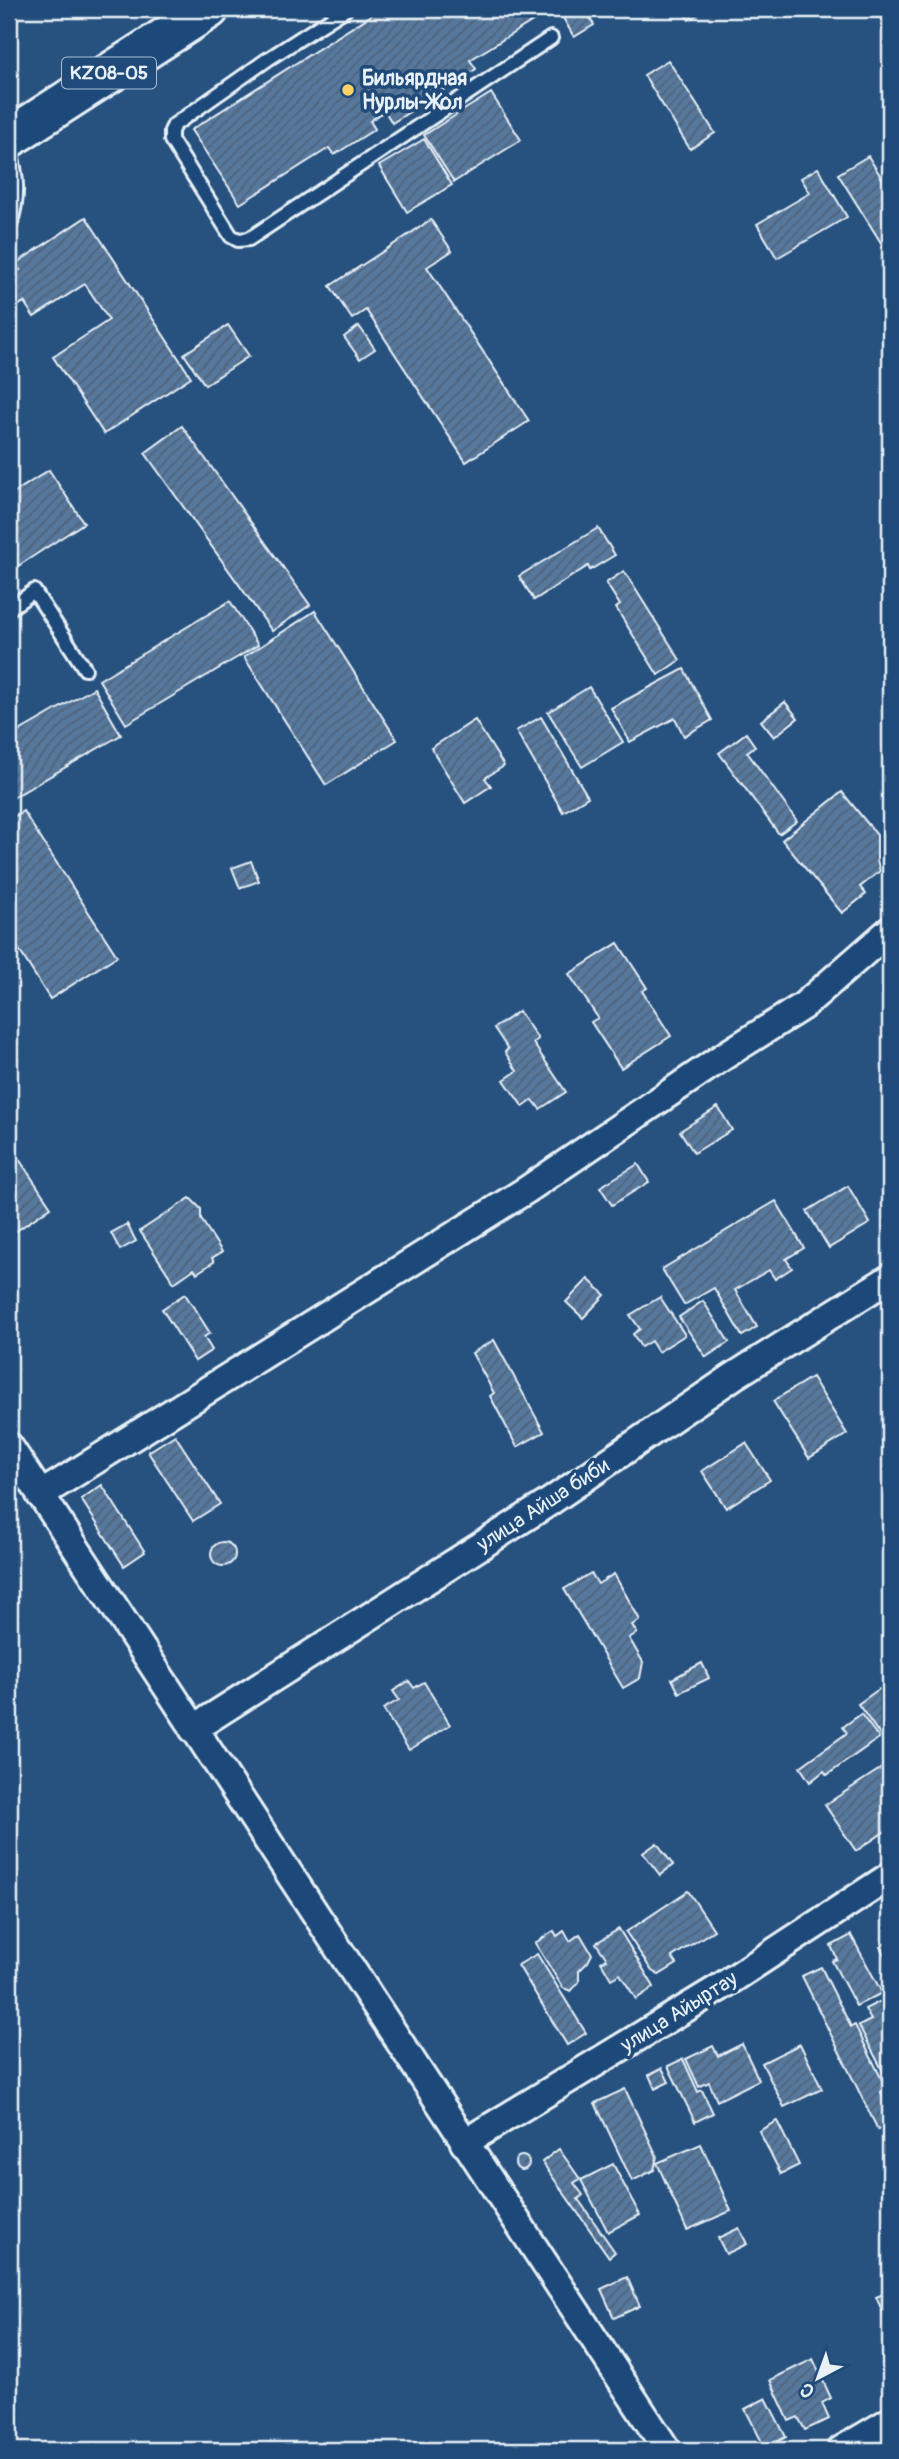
<svg xmlns="http://www.w3.org/2000/svg" width="899" height="2459" font-family="Pangolin,sans-serif">
  <defs>
    <pattern id="building-hatch" width="6" height="6" patternUnits="userSpaceOnUse" patternTransform="scale(1.75)"><rect width="6" height="6" fill="#57789d"/><path d="M-1 1l2-2M0 6l6-6M5 7l2-2" fill="none" stroke="#4f6278"/></pattern>
  </defs>
  <rect width="100%" height="100%" fill="#27517f"/>
  <filter id="ink" filterUnits="userSpaceOnUse"><feTurbulence type="fractalNoise" baseFrequency=".0143" numOctaves="2"/><feDisplacementMap in="SourceGraphic" scale="14" xChannelSelector="R" yChannelSelector="G"/><feConvolveMatrix kernelMatrix="1 2 1 2 8 2 1 2 1" color-interpolation-filters="sRGB"/></filter>
  <g filter="url(#ink)">
    <g fill="url(#building-hatch)" stroke="#e8f1f8" stroke-width="2">
      <path d="M381 9H552L470 60 476 69 392 123 385 111 370 121 375 129 334 155 329 148 240 204 191 130Z"/>
      <path d="M558 9H585L594 25 574 37Z"/>
      <path d="M681 9H706L689 20Z"/>
      <path d="M668 60 715 133 690 149 644 75Z"/>
      <path d="M491 93 521 140 454 182 424 135Z"/>
      <path d="M424 139 452 185 407 212 379 166Z"/>
      <path d="M868 156 890 191V257L838 174Z"/>
      <path d="M818 168 847 217 777 258 757 224 810 193 801 178Z"/>
      <path d="M86 217 191 377 104 434 53 357 109 320 85 284 34 317 24 302 9 312V277L20 270 15 264Z"/>
      <path d="M431 220 452 251 427 267 529 421 466 462 366 310 352 319 330 286Z"/>
      <path d="M228 325 249 356 205 385 184 354Z"/>
      <path d="M359 326 375 349 360 359 344 337Z"/>
      <path d="M182 426 310 605 272 631 145 453Z"/>
      <path d="M49 470 84 523 9 572V496Z"/>
      <path d="M598 528 615 555 590 570 588 566 534 600 519 576Z"/>
      <path d="M624 571 680 660 658 675 616 608 620 605 606 583Z"/>
      <path d="M230 601 258 645 126 724 99 680Z"/>
      <path d="M315 611 397 740 326 785 244 657Z"/>
      <path d="M684 669 712 720 684 736 675 718 630 742 611 708Z"/>
      <path d="M589 687 623 742 582 767 548 712Z"/>
      <path d="M94 688 121 735 9 800V737Z"/>
      <path d="M785 702 798 718 774 737 761 721Z"/>
      <path d="M541 717 588 797 563 812 516 731Z"/>
      <path d="M475 720 504 766 485 778 491 786 465 803 431 748Z"/>
      <path d="M746 733 755 746 747 752 797 821 779 834 719 753Z"/>
      <path d="M842 792 877 835V860L880 871 860 887 866 894 842 913 782 840Z"/>
      <path d="M23 811 117 956 50 999 9 934V820Z"/>
      <path d="M251 861 259 881 240 888 232 868Z"/>
      <path d="M618 943 647 988 642 991 671 1036 621 1068 591 1022 598 1018 569 974Z"/>
      <path d="M519 1011 538 1039 533 1043 566 1092 540 1109 533 1100 523 1107 504 1080 517 1071 505 1052 508 1049 494 1028Z"/>
      <path d="M718 1107 732 1130 694 1153 680 1131Z"/>
      <path d="M19 1159 51 1207 9 1236V1166Z"/>
      <path d="M638 1164 649 1182 612 1205 600 1187Z"/>
      <path d="M848 1186 870 1223 829 1248 807 1211Z"/>
      <path d="M190 1198 201 1209V1219L222 1252 212 1258 214 1262 197 1273 194 1269 174 1283 140 1231Z"/>
      <path d="M776 1201 804 1248 786 1259 792 1268 775 1279 769 1270 735 1290 757 1327 742 1336 714 1288 684 1305 662 1269Z"/>
      <path d="M127 1224 136 1241 120 1250 111 1233Z"/>
      <path d="M588 1279 605 1295 583 1318 566 1302Z"/>
      <path d="M185 1294 210 1333 204 1337 212 1350 195 1361 162 1309Z"/>
      <path d="M660 1297 685 1335 658 1352 651 1341 641 1347 633 1334 640 1329 630 1315Z"/>
      <path d="M703 1301 729 1342 706 1357 679 1317Z"/>
      <path d="M494 1340 544 1432 517 1447 490 1396 494 1393 472 1353Z"/>
      <path d="M812 1377 847 1434 809 1458 773 1401Z"/>
      <path d="M175 1435 220 1504 193 1521 148 1452Z"/>
      <path d="M746 1443 770 1480 726 1508 702 1471Z"/>
      <path d="M102 1485 145 1552 124 1566 81 1499Z"/>
      <circle cx="223" cy="1554" r="12"/>
      <path d="M591 1573 598 1584 614 1574 640 1620 632 1625 637 1633 629 1638 643 1662 640 1678 623 1688 564 1589Z"/>
      <path d="M702 1663 709 1678 679 1693 672 1679Z"/>
      <path d="M409 1681 414 1688 424 1682 450 1725 409 1750 383 1709 399 1700 393 1691Z"/>
      <path d="M879 1689 890 1693V1749L858 1704Z"/>
      <path d="M861 1714 879 1738 827 1775 824 1771 810 1782 800 1767 847 1733 843 1727Z"/>
      <path d="M883 1767 890 1777V1828L856 1851 825 1805Z"/>
      <path d="M657 1843 673 1865 660 1875 643 1853Z"/>
      <path d="M688 1891 714 1930 672 1957 677 1964 659 1975 652 1971 626 1932Z"/>
      <path d="M619 1929 654 1987 636 1999 620 1974 611 1979 601 1962 607 1959 596 1943Z"/>
      <path d="M554 1931 557 1936 564 1931 570 1941 580 1934 592 1954 588 1962 579 1971V1982L571 1991 563 1988 535 1943Z"/>
      <path d="M851 1935 882 1993 856 2006 832 1961 837 1959 831 1946Z"/>
      <path d="M890 1940V1964L880 1947Z"/>
      <path d="M537 1954 586 2033 567 2045 518 1965Z"/>
      <path d="M821 1967 851 2027 855 2025 887 2090 881 2092 890 2111V2124L878 2130 802 1976Z"/>
      <path d="M887 1998 890 2004V2075L886 2077 859 2026 871 2020 865 2009Z"/>
      <path d="M742 2044 759 2080 717 2101 709 2082 699 2087 686 2059 713 2046 718 2056Z"/>
      <path d="M800 2044 822 2089 784 2107 762 2063Z"/>
      <path d="M683 2059 698 2092 702 2090 713 2113 695 2122 668 2066Z"/>
      <path d="M662 2068 669 2082 655 2089 649 2075Z"/>
      <path d="M625 2089 657 2156 654 2170 632 2181 595 2103Z"/>
      <path d="M777 2121 799 2165 781 2174 759 2131Z"/>
      <path d="M701 2144 731 2211 687 2230 657 2163Z"/>
      <path d="M559 2149 580 2179 574 2183 583 2195 578 2199 615 2252 609 2257 542 2162Z"/>
      <circle cx="522" cy="2163" r="7"/>
      <path d="M613 2164 640 2215 608 2232 581 2180Z"/>
      <path d="M739 2228 747 2244 726 2254 718 2238Z"/>
      <path d="M627 2277 640 2306 614 2318 601 2289Z"/>
      <path d="M890 2291V2328L876 2297Z"/>
      <path d="M813 2359 831 2398 822 2403 829 2419 805 2430 798 2417 789 2421 770 2380Z"/>
      <path d="M766 2398 786 2437 765 2448 745 2409Z"/>
    </g>
    <g fill="none" stroke-linecap="round" stroke-linejoin="round">
      <g stroke="#e8f1f8" stroke-width="18">
        <g id="lane">
          <path d="M346 9 268 59 174 125 171 131V140L231 236 238 240 249 239 551 38"/>
          <path d="M9 146C18 178 19 198 9 229"/>
          <path d="M9 609 34 591 85 669"/>
        </g>
      </g>
      <g stroke="#e8f1f8" stroke-width="32">
        <g id="street">
          <path d="M9 1446 667 2450"/>
          <path d="M40 1495 528 1189 724 1056 803 1006 890 930"/>
          <path d="M193 1729 548 1503 734 1376 890 1278"/>
          <path d="M464 2143 719 1988 890 1876"/>
          <path d="M841 2450 890 2421"/>
        </g>
      </g>
      <g stroke="#e8f1f8" stroke-width="44">
        <path id="primary" d="M9 138 209 9"/>
      </g>
      <use href="#lane" stroke="#1f4a7a" stroke-width="12"/>
      <use href="#street" stroke="#1f4a7a" stroke-width="26"/>
      <use href="#primary" stroke="#1f4a7a" stroke-width="38"/>
    </g>
  </g>
  <circle fill="#ffd166" stroke="#1f4a7a" stroke-width="2.5" cx="348" cy="90" r="7"/>
  <g text-anchor="middle" dominant-baseline="central" stroke-width="7" stroke-linejoin="round" paint-order="stroke">
    <rect fill="#1f4a7a" stroke="#acbfd2" stroke-width="2" x="62" y="57.5" width="94" height="31" rx="5"/>
    <g font-size="19" font-weight="bold" fill="#e8f1f8">
      <text x="109" y="73">KZ08-05</text>
    </g>
    <g font-size="21" font-weight="bold" fill="#e8f1f8" stroke="#1f4a7a" text-anchor="start">
      <text x="362" y="78">Бильярдная<tspan x="362" dy="24">Нурлы-Жол</tspan></text>
    </g>
    <g font-size="21" fill="#e8f1f8" stroke="#1f4a7a">
      <text transform="translate(543 1505) rotate(-33)">улица Айша биби</text>
      <text transform="translate(679 2012) rotate(-32)">улица Айыртау</text>
    </g>
  </g>
  <rect width="899" height="2459" fill="none" stroke="#1f4a7a" stroke-width="35"/>
  <rect x="18" y="18" width="864" height="2424" fill="none" stroke="#e8f1f8" stroke-width="2.5" filter="url(#ink)"/>
  <g transform="translate(818 2378) rotate(221)" stroke="#1f4a7a" stroke-width="5" paint-order="stroke">
  <path d="M0-5L12 26L0 18L-12 26Z" fill="#e8f1f8"/>
  <text y="-10" font-size="19" font-weight="bold" text-anchor="middle" fill="#e8f1f8">С</text>
  </g>
</svg>
